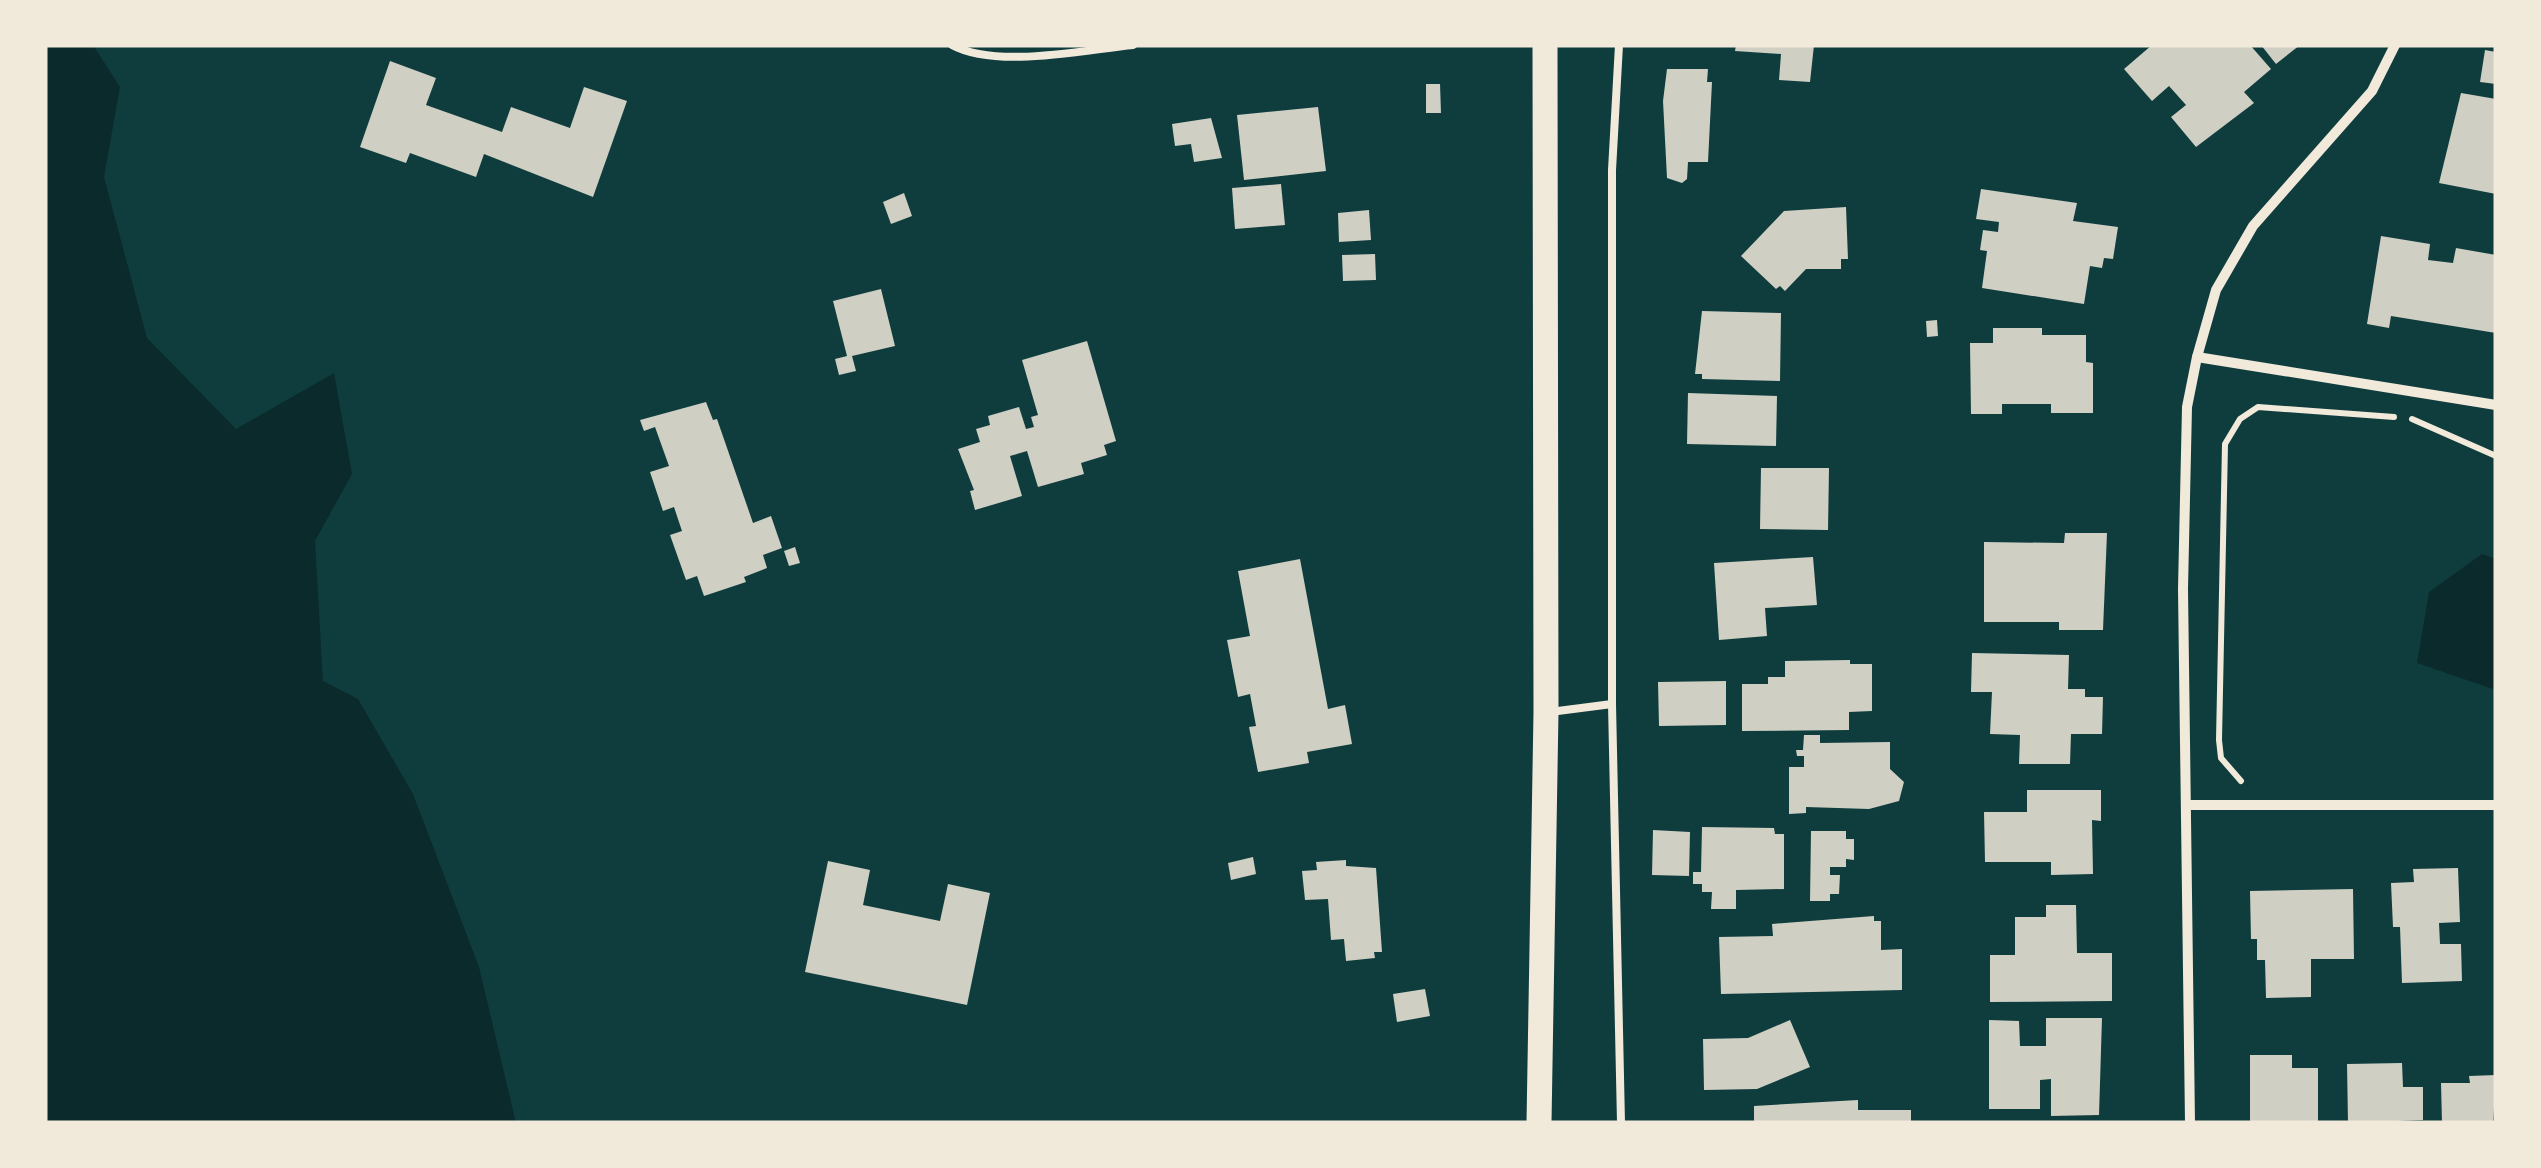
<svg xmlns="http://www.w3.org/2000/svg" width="2541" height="1168" font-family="'Fira Sans Condensed',sans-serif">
  <rect width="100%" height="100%" fill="#0f3d3e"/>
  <g fill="#0a2a2b">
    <path d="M45 45H93L120 87 104 177 147 338 236 429 334 373 352 474 315 541 323 681 358 699 413 794 479 967 516 1123H45Z"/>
    <path d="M2482 554 2496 559V690L2417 663 2429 592Z"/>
  </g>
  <g fill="#cfcfc3">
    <path d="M1736 45H1814L1810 82 1779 80 1781 54 1735 51Z"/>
    <path d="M2152 45H2250L2271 69 2244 92 2254 103 2196 147 2171 117 2186 105 2169 86 2152 101 2124 69Z"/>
    <path d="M2261 45H2300L2276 64Z"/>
    <path d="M2485 50 2496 52V84L2480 82Z"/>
    <path d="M390 61 436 78 426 105 502 132 511 107 570 128 584 87 627 101 593 197 484 154 476 177 410 153 406 163 360 147Z"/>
    <path d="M1667 69H1708L1707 82H1712L1708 162H1688L1687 179 1682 183 1667 178 1663 101Z"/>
    <path d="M1426 84H1440L1441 113H1426Z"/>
    <path d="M2461 93 2496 99V194L2439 183Z"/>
    <path d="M1318 107 1326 171 1244 180 1237 115Z"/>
    <path d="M1211 118 1222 158 1194 162 1191 144 1175 146 1172 124Z"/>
    <path d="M1281 184 1285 225 1235 229 1232 188Z"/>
    <path d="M1981 189 2077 203 2073 221 2118 227 2113 259 2104 258 2102 268 2090 266 2084 304 1982 288 1987 251 1980 250 1983 230 1998 232 1999 222 1976 219Z"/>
    <path d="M904 193 912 216 891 224 883 202Z"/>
    <path d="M1846 207 1848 259H1841V269H1806L1785 291 1780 286 1776 289 1741 256 1784 211Z"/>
    <path d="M1369 210 1371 240 1339 242 1338 213Z"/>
    <path d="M2381 236 2430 244 2428 260 2453 263 2456 248 2496 255V333L2391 316 2389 328 2367 324Z"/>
    <path d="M1375 254 1376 280 1343 281 1342 255Z"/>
    <path d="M881 289 895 346 852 356 856 371 839 375 835 359 847 356 833 301Z"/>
    <path d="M1702 311 1781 313 1780 381 1702 379V374H1695Z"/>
    <path d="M1937 320 1938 336 1927 337 1926 321Z"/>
    <path d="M1993 328H2042V335H2086V362L2093 363V413H2051V404H2002V414H1971L1970 343H1993Z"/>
    <path d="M1087 341 1116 441 1104 445 1107 455 1081 463 1084 474 1038 487 1027 451 1010 456 1022 496 975 510 970 491 974 490 958 449 980 442 976 429 990 425 988 416 1019 407 1026 429 1034 427 1031 417 1038 415 1022 360Z"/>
    <path d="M1688 393 1777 396 1776 446 1687 444Z"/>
    <path d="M706 402 713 420 717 419 753 523 771 516 782 548 763 555 767 568 744 577 746 582 704 596 697 576 686 580 670 535 682 531 674 507 663 511 650 472 669 466 655 427 644 431 640 420Z"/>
    <path d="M1761 468H1829L1828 530 1760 529Z"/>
    <path d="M2065 533H2107L2103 630H2059V622H1984V542L2064 543Z"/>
    <path d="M795 547 800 563 789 566 784 551Z"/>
    <path d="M1813 557 1817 605 1765 608 1767 636 1719 640 1714 563Z"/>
    <path d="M1300 559 1328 709 1345 705 1352 744 1307 752 1309 763 1258 772 1249 727 1256 726 1250 694 1238 697 1227 640 1250 636 1238 571Z"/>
    <path d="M1972 653 2069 655 2068 689H2085V697H2103L2102 734H2071L2070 764H2019L2020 735 1990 734 1992 692H1971Z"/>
    <path d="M1850 660V664H1872V711L1849 712V730L1742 731V684H1768V677H1785V661Z"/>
    <path d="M1726 681V725L1659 726 1658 682Z"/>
    <path d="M1804 735H1820V743L1890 742V769L1904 782 1899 801 1869 809 1806 807V813L1789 814V767H1804V756H1797L1796 750H1803Z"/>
    <path d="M2027 790H2101V821L2092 820 2093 874 2051 875V862H1985L1984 812H2027Z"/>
    <path d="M1702 827 1774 828 1775 834H1784V889L1736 890V909H1711L1712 892H1702V884H1693V872H1701Z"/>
    <path d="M1653 830 1690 832 1689 876 1652 875Z"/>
    <path d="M1811 831H1846V839H1854V860L1846 859V867H1830V875H1840L1839 894H1830V901H1810Z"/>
    <path d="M1253 857 1256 874 1231 880 1228 863Z"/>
    <path d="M1346 860V866L1376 868 1382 952H1374L1375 958 1346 961 1344 939 1331 940 1328 899 1305 900 1302 871 1317 870 1316 862Z"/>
    <path d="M828 861 870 870 863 905 940 921 948 884 990 893 967 1005 805 972Z"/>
    <path d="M2458 868 2460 922 2439 923 2440 944H2461L2462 981 2402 983 2400 927H2393L2391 883 2414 882 2413 869Z"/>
    <path d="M2353 889 2354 959H2311V997L2266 998 2265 960H2257V939H2251L2250 891Z"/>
    <path d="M2046 905H2076L2077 953H2112V1001L1990 1002V955H2015V917H2046Z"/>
    <path d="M1874 916V921H1881V950L1902 949V990L1721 994 1719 937 1773 936 1772 924Z"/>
    <path d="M1425 989 1430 1016 1397 1022 1393 994Z"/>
    <path d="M2046 1018H2102L2099 1115 2051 1116V1079L2040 1080V1109H1989V1020L2019 1021 2020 1046H2046Z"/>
    <path d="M1790 1020 1810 1067 1757 1089 1704 1090 1703 1039 1748 1038Z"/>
    <path d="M2250 1055H2292V1068H2318V1123H2250Z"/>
    <path d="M2402 1063 2403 1087H2423V1120L2348 1123 2347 1064Z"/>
    <path d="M2496 1075 2493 1123H2442L2441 1083H2470L2469 1076Z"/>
    <path d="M1858 1100V1110H1911V1123H1754V1106Z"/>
  </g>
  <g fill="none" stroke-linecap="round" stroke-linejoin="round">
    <g stroke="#f1e9da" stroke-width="6">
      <path d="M2412 419 2496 456"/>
      <path d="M2241 781 2221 758 2219 740 2225 444 2240 419 2258 407 2394 417"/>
    </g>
    <g stroke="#f1e9da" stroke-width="8">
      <path d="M952 45C996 69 1083 50 1133 45"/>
      <path d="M1619 45 1612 170V704L1621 1123"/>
      <path d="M1550 712 1612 704"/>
    </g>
    <g stroke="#f1e9da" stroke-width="10">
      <path d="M2197 357 2496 405"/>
      <path d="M2188 805H2496"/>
      <path d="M2190 1123 2183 589 2187 407 2197 357 2216 290 2253 226 2372 91 2395 45"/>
    </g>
    <path stroke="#f1e9da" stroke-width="25" d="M1539 1123 1546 712 1545 45"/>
  </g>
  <rect width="2541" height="1168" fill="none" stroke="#f1e9da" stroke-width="95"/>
</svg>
